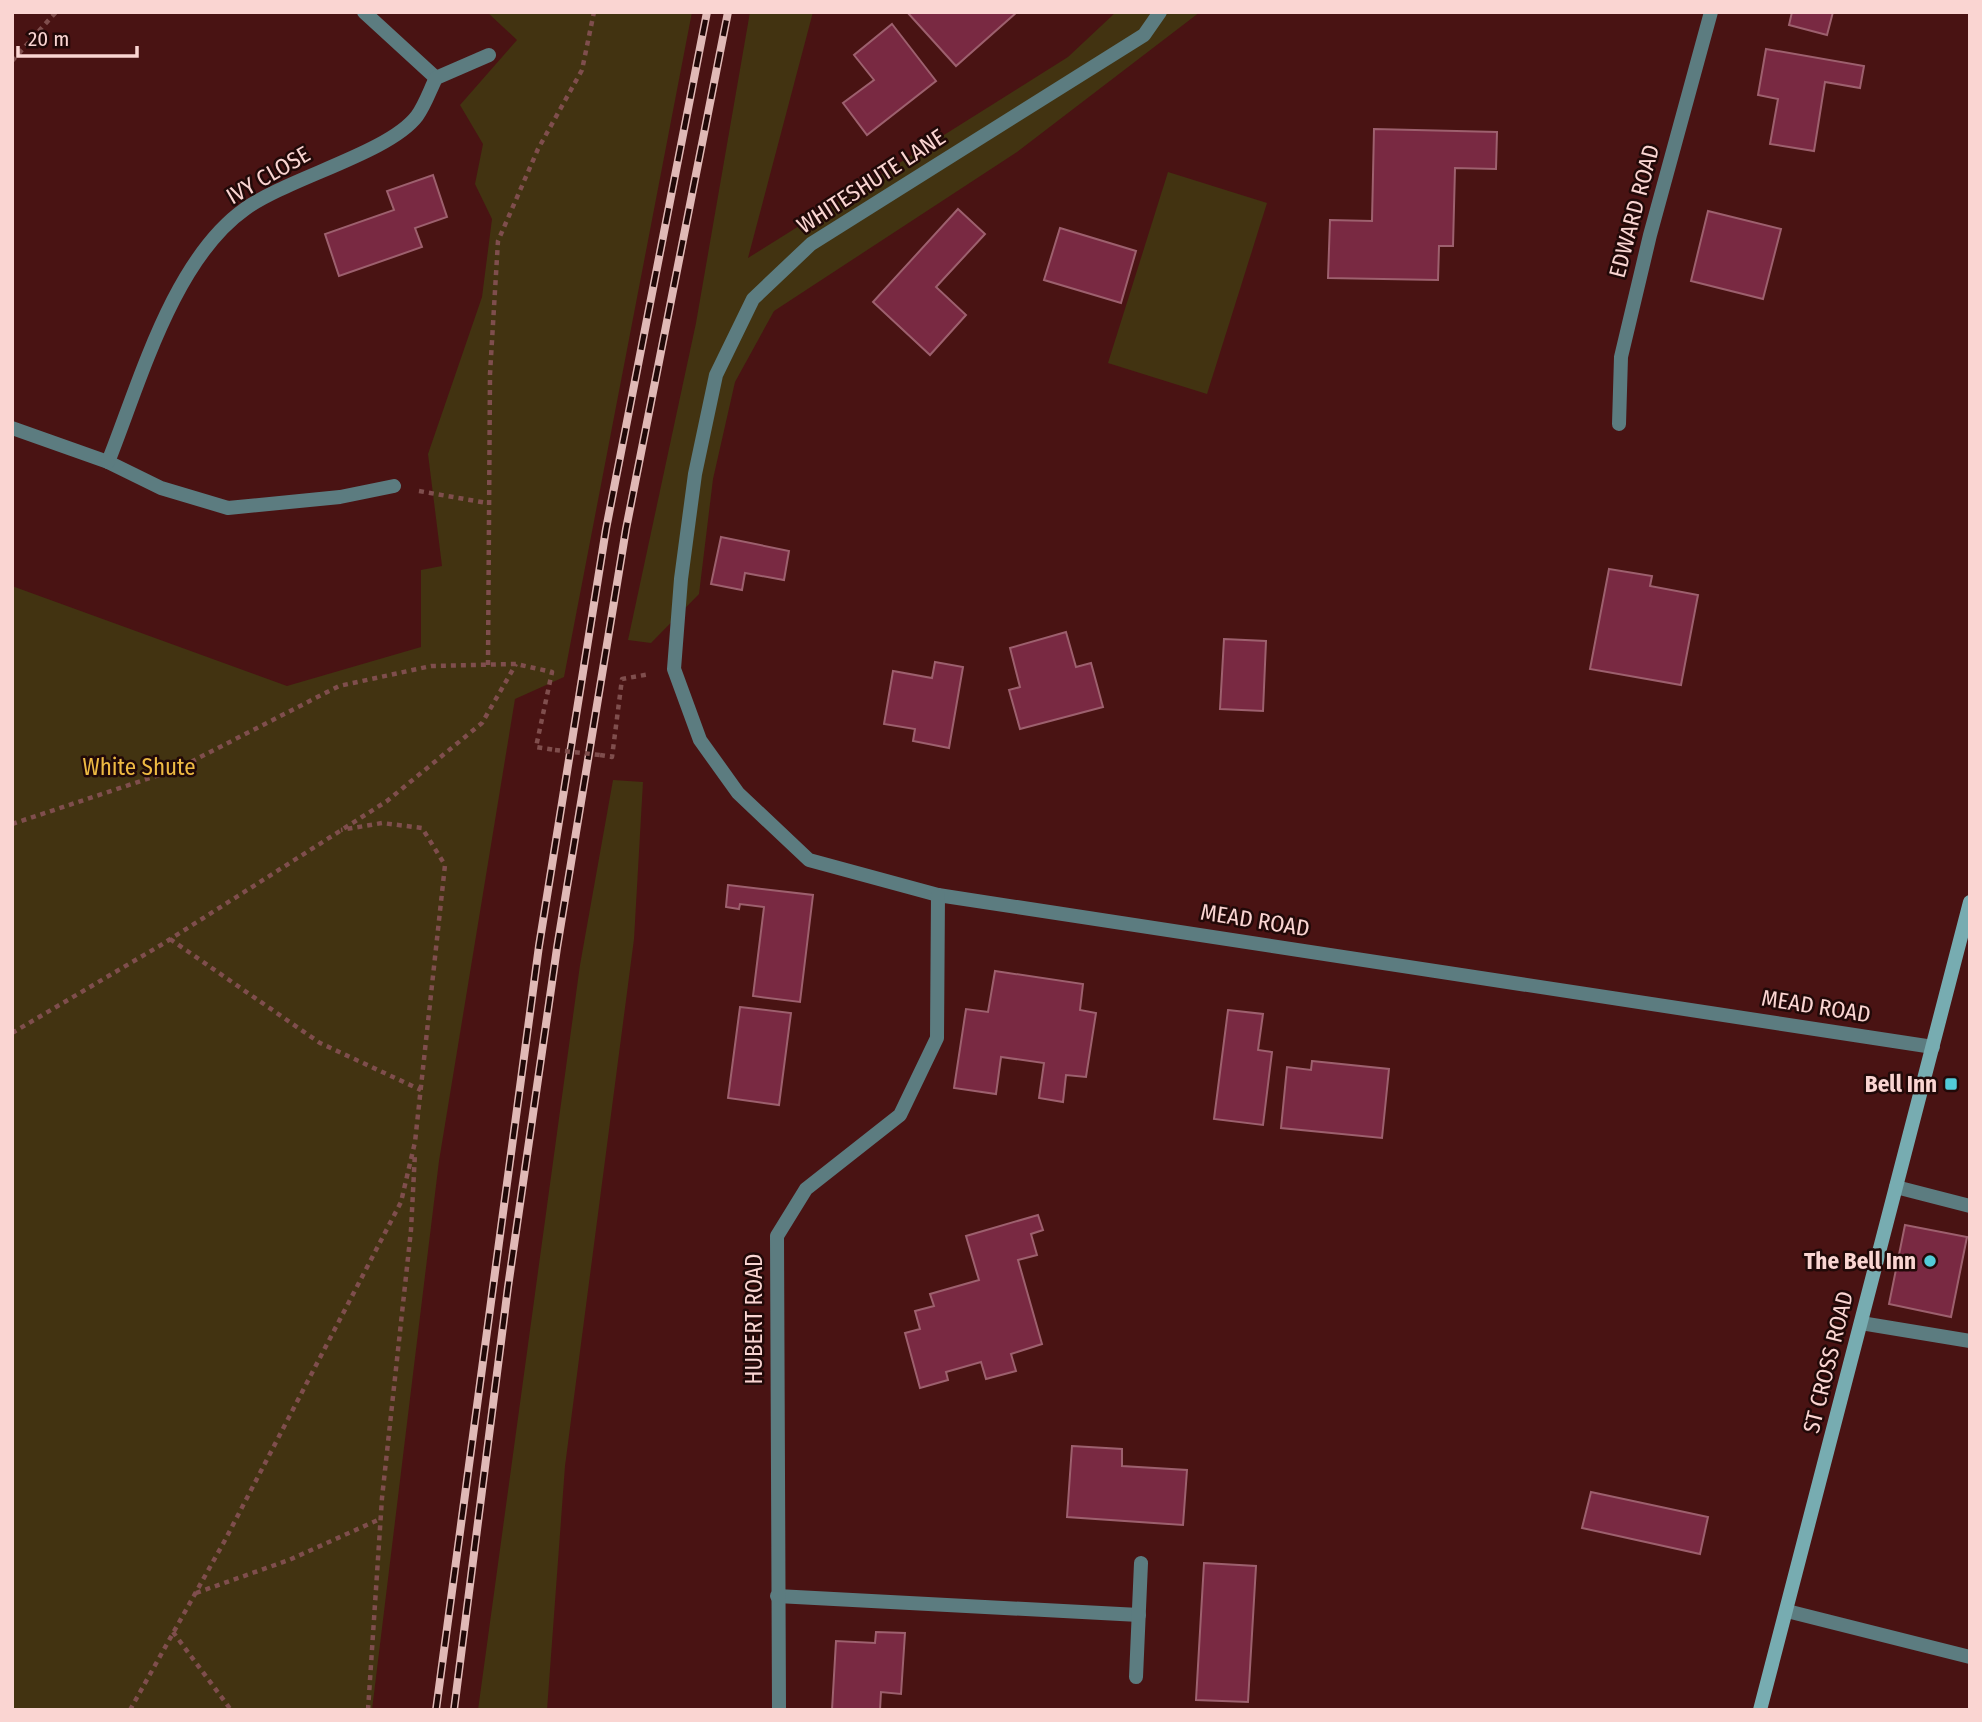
<svg xmlns="http://www.w3.org/2000/svg" width="1982" height="1722" font-family="'Fira Sans Condensed',sans-serif">
  <rect width="100%" height="100%" fill="#491313"/>
  <g fill="#423311">
    <path d="M487 12H692L564 677 515 699 439 1161 372 1710H12V586L287 686 421 647V570L442 566 428 454 482 297 492 219 475 184 483 144 460 105 517 40Z"/>
    <path d="M750 12H813L748 258 1068 57 1116 12H1200L1017 152 774 311 735 382 713 479 699 594 651 643 628 640 696 323Z"/>
    <path d="M1168 172 1267 203 1207 394 1108 363Z"/>
    <path d="M613 780 643 782 634 939 565 1466 547 1710H478L580 965Z"/>
  </g>
  <g fill="#792942" stroke="#9d606e" stroke-width="2">
    <path d="M907 12H1017L956 66Z"/>
    <path d="M1792 12H1833L1827 35 1789 25Z"/>
    <path d="M892 24 936 81 867 135 843 103 874 80 854 55Z"/>
    <path d="M1766 49 1864 66 1860 88 1825 82 1814 151 1770 144 1778 99 1758 95Z"/>
    <path d="M1374 129 1497 132 1496 169 1455 168 1453 246H1439L1438 280 1328 278 1330 220 1372 221Z"/>
    <path d="M433 175 447 217 415 228 422 247 339 276 325 234 394 210 387 191Z"/>
    <path d="M958 209 985 234 936 287 966 315 930 355 873 302Z"/>
    <path d="M1708 211 1781 229 1763 299 1691 281Z"/>
    <path d="M1060 228 1136 251 1121 303 1044 280Z"/>
    <path d="M721 537 789 551 784 580 745 573 742 590 711 584Z"/>
    <path d="M1609 569 1652 576 1650 586 1698 595 1681 685 1590 669Z"/>
    <path d="M1066 632 1076 667 1091 663 1103 707 1020 729 1009 690 1020 687 1010 648Z"/>
    <path d="M1224 639 1266 641 1263 711 1220 709Z"/>
    <path d="M935 662 963 667 949 748 913 741 915 729 884 724 893 671 932 678Z"/>
    <path d="M728 885 813 895 800 1002 753 996 764 907 740 904 739 909 726 907Z"/>
    <path d="M995 971 1083 984 1080 1010 1096 1013 1086 1077 1066 1075 1063 1102 1039 1098 1044 1063 1001 1057 996 1094 954 1088 966 1009 988 1012Z"/>
    <path d="M740 1007 791 1013 779 1105 728 1098Z"/>
    <path d="M1228 1010 1263 1014 1258 1050 1272 1052 1263 1125 1214 1119Z"/>
    <path d="M1312 1061 1389 1069 1382 1138 1281 1128 1287 1067 1311 1070Z"/>
    <path d="M1038 1215 1043 1230 1031 1234 1037 1255 1018 1260 1042 1344 1011 1354 1016 1371 986 1379 981 1362 946 1372 948 1380 920 1388 905 1333 920 1329 915 1311 934 1306 930 1294 979 1280 966 1236Z"/>
    <path d="M1905 1225 1967 1237 1951 1317 1889 1304Z"/>
    <path d="M1072 1446 1122 1449V1466L1187 1470 1183 1525 1067 1517Z"/>
    <path d="M1591 1492 1708 1517 1700 1554 1582 1528Z"/>
    <path d="M1204 1563 1256 1566 1248 1702 1196 1700Z"/>
    <path d="M876 1632 905 1633 901 1694 881 1692 880 1710H832L836 1641 875 1643Z"/>
  </g>
  <g fill="none" stroke-linecap="round" stroke-linejoin="round">
    <g stroke="#7f4e4d" stroke-width="4.5" stroke-dasharray="5 5" stroke-linecap="butt">
      <path d="M12 61 56 12"/>
      <path d="M419 491 487 503"/>
      <path d="M488 665 490 374 498 241 538 149 582 70 594 12"/>
      <path d="M600 755 612 757 622 679 650 674"/>
      <path d="M12 824 177 769 339 686 431 666 516 664 552 672 536 747 555 750"/>
      <path d="M170 939 320 1043 421 1090"/>
      <path d="M12 1033 161 945 387 801 482 723 516 664"/>
      <path d="M196 1593 289 1560 380 1519"/>
      <path d="M173 1632 231 1710"/>
      <path d="M130 1710 224 1542 401 1202 415 1142 445 865 422 828 382 823 341 830"/>
      <path d="M368 1710 382 1498 411 1230 415 1153"/>
    </g>
    <g stroke="#5c7c80" stroke-width="14">
      <path d="M1896 1187 1970 1206"/>
      <path d="M1861 1323 1970 1341"/>
      <path d="M1787 1611 1970 1657"/>
    </g>
    <g stroke="#5c7c80" stroke-width="14">
      <path d="M364 12 436 78"/>
      <path d="M1160 12 1144 35 811 244 753 299 716 375 695 474 681 579 674 669 700 740 738 793 809 860 938 895 1933 1047"/>
      <path d="M1619 424 1621 357 1650 235 1711 12"/>
      <path d="M12 428 108 462 161 488 228 508 340 497 394 486"/>
      <path d="M108 462C140 382 173 260 245 209 288 178 389 153 417 116 425 105 430 90 436 78L489 55"/>
      <path d="M777 1596 1139 1615"/>
      <path d="M1136 1677 1141 1563"/>
      <path d="M779 1710 777 1236 806 1189 900 1115 937 1038 938 895"/>
    </g>
    <path stroke="#77acb1" stroke-width="14" d="M1760 1710 1970 902"/>
    <g stroke="#e0b9b6" stroke-width="8">
      <g id="rail">
        <path d="M436 1710 539 946 606 529 707 12"/>
        <path d="M454 1710 508 1287 557 948 626 529 728 12"/>
      </g>
    </g>
    <use href="#rail" stroke="#210908" stroke-width="5" stroke-dasharray="16" stroke-linecap="butt"/>
    <path stroke="#7f4e4d" stroke-width="4.5" stroke-dasharray="5 5" stroke-linecap="butt" d="M555 750 600 755"/>
  </g>
  <g fill="#52cbd8" stroke="#210908" stroke-width="2.5">
    <rect x="1944" y="1077" width="14" height="14" rx="3.5"/>
    <circle cx="1930" cy="1261" r="7"/>
  </g>
  <g text-anchor="middle" dominant-baseline="central" stroke-width="5" stroke-linejoin="round" paint-order="stroke">
    <g font-size="23" fill="#fad5d2" stroke="#210908">
      <text transform="translate(268 175) rotate(-30)">IVY CLOSE</text>
      <text transform="translate(871 181) rotate(-33)">WHITESHUTE LANE</text>
      <text transform="translate(1634 211) rotate(-75)">EDWARD ROAD</text>
      <text transform="translate(1255 920) rotate(9)">MEAD ROAD</text>
      <text transform="translate(1816 1006) rotate(9)">MEAD ROAD</text>
      <text transform="translate(754 1319) rotate(-90)">HUBERT ROAD</text>
      <text transform="translate(1828 1362) rotate(-76)">ST CROSS ROAD</text>
    </g>
    <g font-size="23" fill="#eeba43" stroke="#210908">
      <text x="139" y="767">White Shute</text>
    </g>
    <g font-size="23" font-weight="bold" fill="#fad5d2" stroke="#210908" text-anchor="end">
      <text x="1937" y="1084">Bell Inn</text>
      <text x="1916" y="1261">The Bell Inn</text>
    </g>
  </g>
  <rect width="1982" height="1722" fill="none" stroke="#fad5d2" stroke-width="28"/>
  <path d="M18 46v10h119v-10" fill="none" stroke="#fad5d2" stroke-width="3.5"/>
  <text x="28" y="46" font-size="21" fill="#fad5d2" stroke="#210908" stroke-width="5" paint-order="stroke">20 m</text>
</svg>
